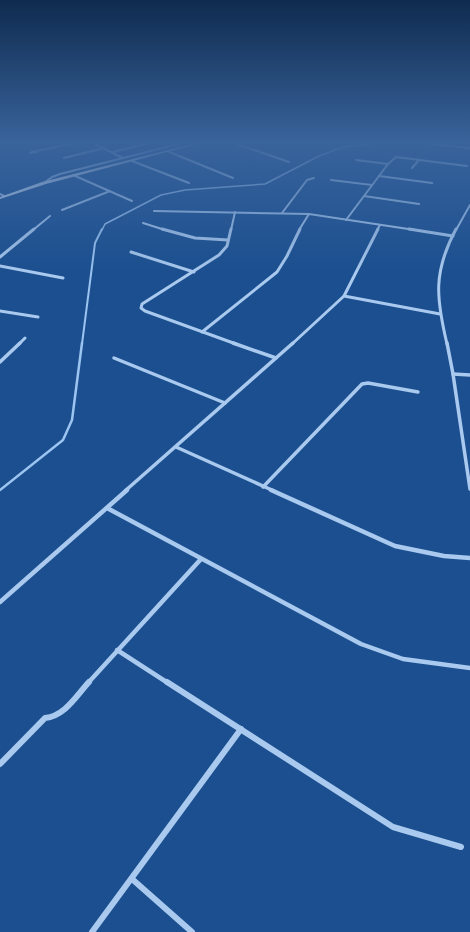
<svg xmlns="http://www.w3.org/2000/svg" width="470" height="932" font-family="'PT Sans',sans-serif">
  <rect width="100%" height="100%" fill="#1b4f8f"/>
  <g fill="none" stroke-linecap="round" stroke-linejoin="round">
    <path stroke="#9cc4f0" stroke-width="1.5" d="M102 230 105 224 161 195 185 190 265 184 319 156 343 147 375 143"/>
    <path stroke="#9cc4f0" stroke-width="2" d="M82 344 95 243 102 229"/>
    <path stroke="#9cc4f0" stroke-width="2.5" d="M0 490 63 440 72 420 82 343"/>
    <g stroke="#a9c9ee" stroke-width="2">
      <path d="M15 143H21"/>
      <path d="M93 143 123 158"/>
      <path d="M149 143H155"/>
      <path d="M234 143 289 162"/>
      <path d="M423 143 470 148"/>
      <path d="M33 151 37 152 30 153Z"/>
      <path d="M36 151 75 143"/>
      <path d="M167 151 233 178"/>
      <path d="M113 152 149 143"/>
      <path d="M64 158 104 148"/>
      <path d="M356 160 388 164"/>
      <path d="M132 161 189 183"/>
      <path d="M412 168 419 160"/>
      <path d="M73 175 132 201"/>
      <path d="M379 176 432 183"/>
      <path d="M331 180 372 185"/>
      <path d="M44 183 52 177 60 174 182 143"/>
      <path d="M0 194 4 196"/>
      <path d="M364 196 419 204"/>
      <path d="M62 210 110 191"/>
      <path d="M154 211 309 214 415 230"/>
      <path d="M282 213 307 180 314 178"/>
      <path d="M346 220 388 164 396 157 467 166"/>
      <path d="M143 223 165 230"/>
      <path d="M33 230 50 216"/>
      <path d="M231 230 235 212"/>
      <path d="M299 230 309 214"/>
      <path d="M377 230 380 225"/>
      <path d="M456 230 470 205"/>
    </g>
    <g stroke="#a9c9ee" stroke-width="3">
      <path d="M162 229 195 238 228 240"/>
      <path d="M231 229 227 246 219 255 142 304 141 308 145 311 236 344"/>
      <path d="M409 229 453 236"/>
      <path d="M131 252 194 272"/>
      <path d="M0 257 34 229"/>
      <path d="M0 266 63 278"/>
      <path d="M344 296 440 314"/>
      <path d="M0 311 38 317"/>
      <path d="M202 332 277 272 287 256 300 229"/>
      <path d="M19 344 25 338"/>
      <path d="M292 344 344 296 378 229"/>
      <path d="M447 344C436 298 433 272 456 229"/>
    </g>
    <g stroke="#a9c9ee" stroke-width="3.5">
      <path d="M233 343 276 358"/>
      <path d="M447 343 453 374 470 489"/>
      <path d="M114 358 225 403"/>
      <path d="M0 362 20 343"/>
      <path d="M453 374 470 375"/>
      <path d="M176 447 274 491"/>
      <path d="M263 487 362 384 368 383 418 392"/>
      <path d="M125 491 293 343"/>
    </g>
    <g stroke="#a9c9ee" stroke-width="4.5">
      <path d="M271 490 395 546 444 556 470 558"/>
      <path d="M107 508 361 644 403 659 470 668"/>
      <path d="M0 602 127 490"/>
      <path d="M117 650 168 683"/>
      <path d="M88 683 201 559"/>
    </g>
    <g stroke="#a9c9ee" stroke-width="6">
      <path d="M167 682 393 827 461 847"/>
      <path d="M0 764 45 718C65 716 76 696 89 682"/>
      <path d="M132 879 192 932"/>
      <path d="M92 932 241 729"/>
    </g>
    <path fill="#d6e6fa" fill-rule="evenodd" d="M196 143H201L46 184 0 199V197L42 182Z"/>
  </g>
  <linearGradient id="sky" x2="0" y2="1"><stop stop-color="#0f2b4f"/><stop offset="0.52" stop-color="#39639b"/><stop offset="1" stop-color="#39639b" stop-opacity="0"/></linearGradient>
  <rect width="470" height="273" fill="url(#sky)"/>
</svg>
